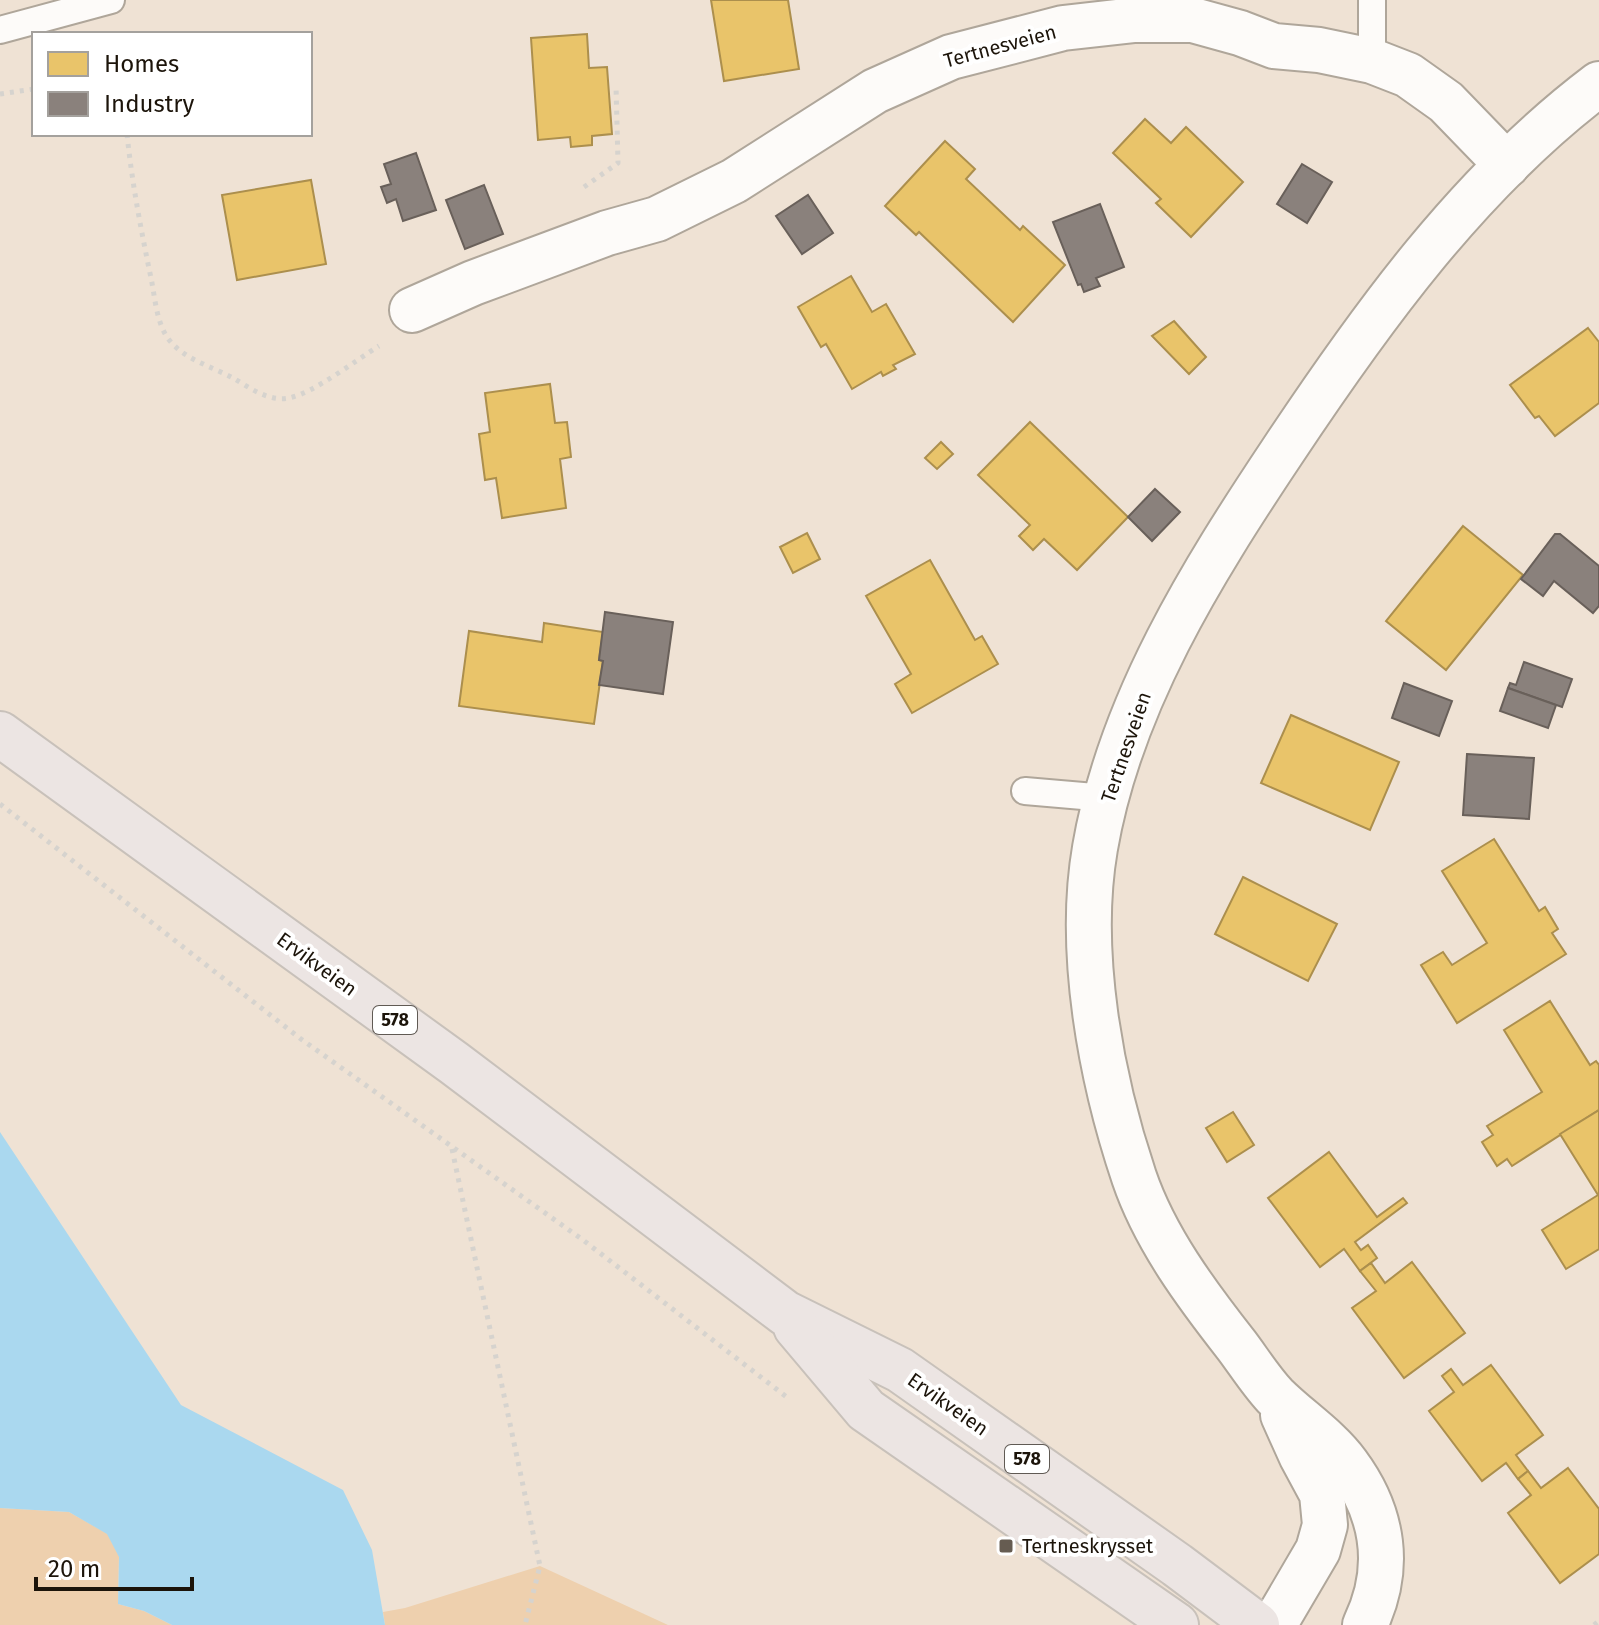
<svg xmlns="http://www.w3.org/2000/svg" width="1599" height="1625" font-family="'Fira Sans',sans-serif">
  <rect width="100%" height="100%" fill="#efe2d4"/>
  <g fill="#eed0ae">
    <path d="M0 1508 69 1512 108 1534 119 1556 118 1604 144 1611 172 1625H0Z"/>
    <path d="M540 1566 668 1625H385L383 1612 405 1608Z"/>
  </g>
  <path fill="#aad8ef" d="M0 1132 181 1405 343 1490 372 1550 385 1625H172L144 1611 118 1604 119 1557 107 1534 69 1512 0 1508Z"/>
  <g fill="#e9c46a" stroke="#ac8f4d" stroke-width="2">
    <path d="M711 0H788L799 69 724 81Z"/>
    <path d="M587 34 589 68 607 67 612 134 592 136V145L571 147 570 137 538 140 531 38Z"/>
    <path d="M1145 119 1171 143 1186 127 1243 182 1191 237 1156 203 1161 199 1113 153Z"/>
    <path d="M945 141 975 169 966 179 1020 230 1023 226 1065 265 1013 322 919 232 916 235 885 206Z"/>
    <path d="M311 180 326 264 237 280 222 195Z"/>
    <path d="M851 276 872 312 886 304 915 354 893 365 896 369 883 376 881 372 852 389 826 344 821 347 798 307Z"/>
    <path d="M1174 321 1206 357 1189 374 1152 336Z"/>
    <path d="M1588 328 1599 342V403L1555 436 1539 416 1535 418 1510 385Z"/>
    <path d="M550 384 555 423 567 422 571 457 560 459 566 508 502 518 496 478 485 480 479 434 490 432 485 393Z"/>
    <path d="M1030 422 1128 517 1077 570 1044 539 1033 550 1019 536 1030 525 978 475Z"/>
    <path d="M941 442 953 454 937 469 925 458Z"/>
    <path d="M1463 526 1523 575 1446 670 1386 621Z"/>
    <path d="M807 533 820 559 793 573 780 547Z"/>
    <path d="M930 560 975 640 982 636 998 664 912 713 895 684 911 674 866 596Z"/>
    <path d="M544 623 603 632 599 660 603 661 594 724 459 706 469 631 542 642Z"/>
    <path d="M1291 715 1399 762 1370 830 1261 783Z"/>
    <path d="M1494 839 1539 911 1545 907 1558 929 1552 933 1566 954 1457 1023 1421 965 1443 952 1452 965 1487 943 1442 871Z"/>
    <path d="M1243 877 1337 924 1308 981 1215 934Z"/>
    <path d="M1550 1001 1590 1065 1596 1061 1599 1065V1110L1512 1166 1507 1159 1497 1166 1482 1142 1493 1135 1487 1126 1542 1092 1504 1030Z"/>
    <path d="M1599 1110V1249L1566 1269 1542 1230 1598 1195 1560 1134Z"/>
    <path d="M1233 1112 1254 1145 1227 1162 1206 1128Z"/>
    <path d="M1329 1152 1377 1217 1403 1198 1407 1203 1355 1242 1361 1250 1368 1245 1377 1258 1360 1271 1344 1249 1320 1267 1268 1198Z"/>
    <path d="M1412 1262 1465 1333 1404 1378 1352 1308 1376 1291 1360 1271 1371 1263 1385 1283Z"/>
    <path d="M1491 1365 1543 1435 1516 1455 1528 1471 1518 1479 1506 1463 1482 1481 1429 1411 1454 1392 1442 1376 1451 1369 1463 1385Z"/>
    <path d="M1568 1468 1599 1509V1554L1560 1583 1508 1513 1531 1495 1518 1479 1528 1471 1541 1488Z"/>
  </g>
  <g fill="#8a817c" stroke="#69605a" stroke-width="2">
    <path d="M416 153 436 210 403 221 396 199 387 203 381 187 391 184 384 164Z"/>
    <path d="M1302 164 1332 182 1307 223 1277 204Z"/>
    <path d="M484 185 503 234 465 249 446 200Z"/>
    <path d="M808 195 833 233 802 254 776 216Z"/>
    <path d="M1100 204 1124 267 1096 278 1100 286 1084 292 1081 284 1078 285 1053 222Z"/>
    <path d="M1155 489 1180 512 1152 541 1128 517Z"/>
    <path d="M1555 534H1560L1599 566V606L1593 613 1554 581 1543 596 1521 579Z"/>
    <path d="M605 612 673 622 663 694 599 685 603 661 599 660Z"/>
    <path d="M1524 662 1572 679 1562 707 1508 688 1510 683 1516 685Z"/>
    <path d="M1404 683 1452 701 1439 736 1392 718Z"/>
    <path d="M1508 688 1556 705 1548 728 1500 711Z"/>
    <path d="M1467 754 1534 758 1529 819 1463 815Z"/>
  </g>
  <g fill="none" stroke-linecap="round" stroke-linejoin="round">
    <g stroke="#afa69a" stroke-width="30">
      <g id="lane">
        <path d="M1372 0V61"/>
        <path d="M0 30 111 0"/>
        <path d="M1025 791 1106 798"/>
      </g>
    </g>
    <g stroke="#afa69a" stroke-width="48">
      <path id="street" d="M412 310 473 283 607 233 657 219 734 181 875 91 951 57 1063 28 1135 20H1193L1240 33 1274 46 1319 50 1372 61 1408 75 1446 102 1507 165"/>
    </g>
    <g stroke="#afa69a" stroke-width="48">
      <g id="secondary">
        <path d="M1274 1625 1318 1550 1325 1525 1322 1494 1301 1455 1283 1415"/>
        <path d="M1365 1625C1392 1569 1384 1514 1347 1464 1328 1438 1298 1419 1275 1396 1261 1381 1249 1362 1237 1346 1197 1295 1155 1239 1134 1177 1101 1079 1077 952 1095 848 1120 703 1202 572 1282 452 1371 318 1469 182 1599 84"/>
      </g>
    </g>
    <g stroke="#c8c1ba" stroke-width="48">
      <g id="primary">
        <path d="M0 734 454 1063 785 1313 900 1370 1177 1565 1257 1625"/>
        <path d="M796 1327 866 1410 1176 1625"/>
      </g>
    </g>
    <g stroke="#d6d3ce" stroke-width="5" stroke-dasharray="4 6" stroke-linecap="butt">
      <path d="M0 94 34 89"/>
      <path d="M127 134C132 183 141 230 151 278 155 297 156 320 167 337 182 359 211 366 233 378 250 388 269 402 289 398 314 393 356 360 379 346"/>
      <path d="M584 187 618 163 616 86"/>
      <path d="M0 804 301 1039 583 1240 788 1398"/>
      <path d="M452 1149 540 1566 525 1625"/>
      <path d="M1594 1625 1599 1621"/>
    </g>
    <use href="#lane" stroke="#fdfbf9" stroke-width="26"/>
    <use href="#street" stroke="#fdfbf9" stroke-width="44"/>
    <use href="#secondary" stroke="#fdfbf9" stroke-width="44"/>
    <use href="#primary" stroke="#ece5e3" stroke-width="44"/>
  </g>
  <rect fill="#665c51" stroke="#fff" stroke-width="3" x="998" y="1538" width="16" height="16" rx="4"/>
  <g text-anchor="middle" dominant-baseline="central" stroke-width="8" stroke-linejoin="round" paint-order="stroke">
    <g fill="#fff" stroke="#605a54" stroke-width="2">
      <rect x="373" y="1006" width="44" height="28" rx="6"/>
      <rect x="1005" y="1445" width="44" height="28" rx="6"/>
    </g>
    <g font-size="18" font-weight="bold" fill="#1c140a">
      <text x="395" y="1020">578</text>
      <text x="1027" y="1459">578</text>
    </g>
    <g font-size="20" fill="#1c140a" stroke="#fff">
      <text transform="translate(1000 46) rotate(-15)">Tertnesveien</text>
      <text transform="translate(1126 747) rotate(-71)">Tertnesveien</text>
      <text transform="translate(317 964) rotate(36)">Ervikveien</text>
      <text transform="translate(948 1404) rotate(35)">Ervikveien</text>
    </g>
    <g font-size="20" fill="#1c140a" stroke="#fff" text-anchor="start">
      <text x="1022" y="1546">Tertneskrysset</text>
    </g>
  </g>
  <rect x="32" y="32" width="280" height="104" fill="#ffffff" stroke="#a4a19d" stroke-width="2"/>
  <rect x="48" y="52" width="40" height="24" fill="#e9c46a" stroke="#a4a19d" stroke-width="2"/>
  <text x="104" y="72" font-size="24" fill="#1c140a">Homes</text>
  <rect x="48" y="92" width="40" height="24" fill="#8a817c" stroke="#a4a19d" stroke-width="2"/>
  <text x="104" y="112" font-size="24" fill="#1c140a">Industry</text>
  <path d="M36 1577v12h156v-12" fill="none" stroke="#1c140a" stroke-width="4"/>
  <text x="48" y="1577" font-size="24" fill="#1c140a" stroke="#ffffff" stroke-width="6" paint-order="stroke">20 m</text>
</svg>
